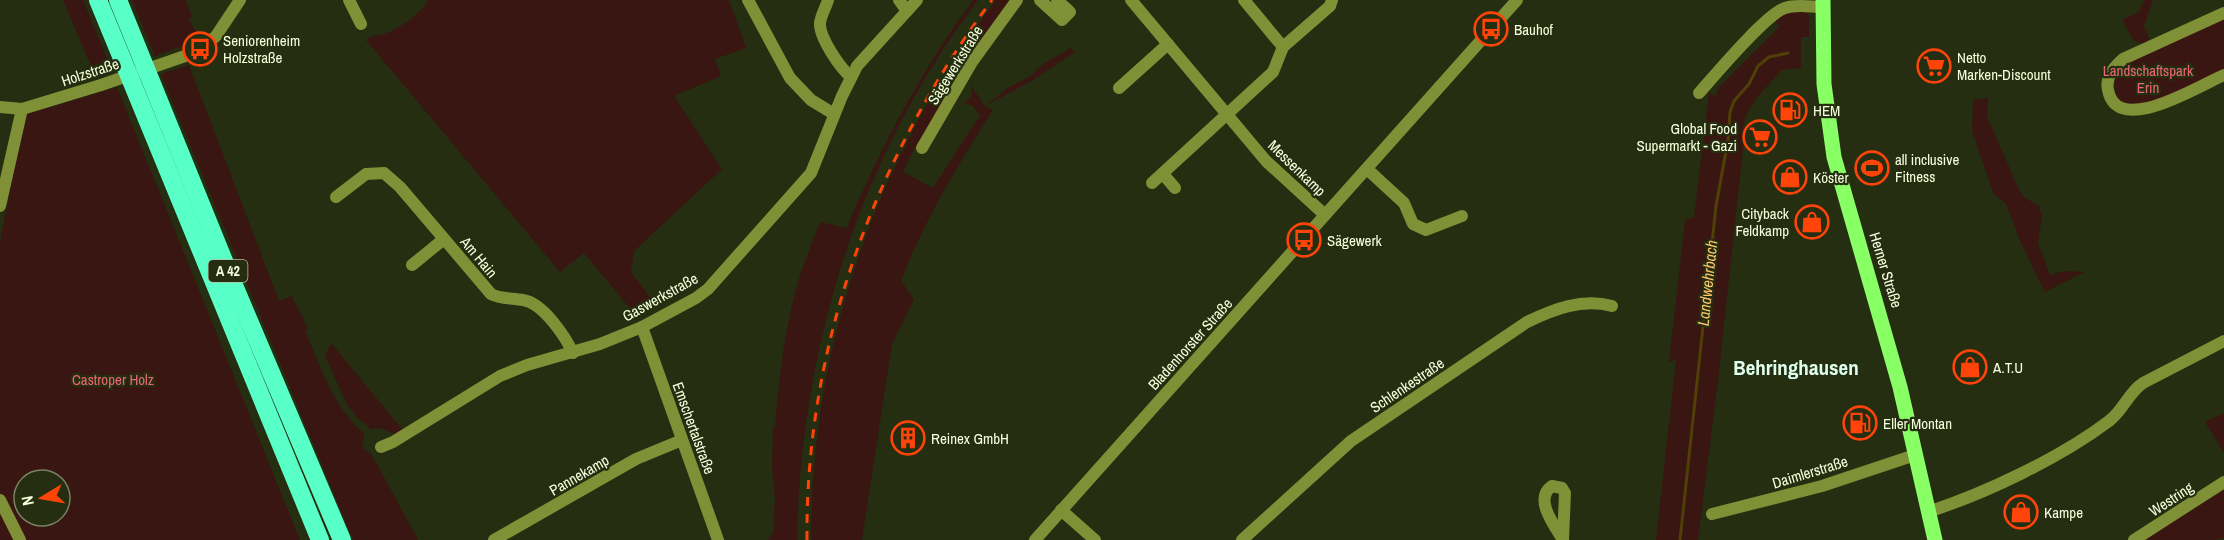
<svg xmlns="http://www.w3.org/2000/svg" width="2224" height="540" font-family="'Archivo Narrow',sans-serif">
  <rect width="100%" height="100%" fill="#252e10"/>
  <g fill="#391612" fill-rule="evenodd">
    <path d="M63 0H83L112 70 95 76Z"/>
    <path d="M132 0H186L192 17 189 20 194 29 202 37 183 46 155 56Z"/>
    <path d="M428 0H729L746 48 715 59 721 76 674 96 722 169 634 251 631 272 656 305 634 317 629 307 584 253 560 272 366 40C373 34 381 36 389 32 403 26 421 13 428 0Z"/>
    <path d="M973 0H978C860 156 801 345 797 540H768L773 532 775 499 772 470 773 428 775 426C779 383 783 338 794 297 800 271 811 246 820 222L847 228C853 211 861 194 869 178 898 115 932 56 973 0Z"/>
    <path d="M996 0H1012L917 148 915 147 903 172 933 188 980 115 973 106 964 103 972 96 971 86 985 106 1009 87 1029 77 1045 63 1071 48 1075 52 1033 80 985 106 993 110C958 165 924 220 901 281L914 299 892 344 862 540H811C811 344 878 155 996 0Z"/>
    <path d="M2144 0H2153L2144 26 2151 43C2133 47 2129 34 2123 19L2139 12Z"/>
    <path d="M1801 11 1809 14V37H1801V68L1782 70C1761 93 1736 115 1743 148L1718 381 1698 540H1656L1676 360 1669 362 1685 220 1694 217 1709 93 1716 96 1718 88 1779 27 1775 21C1783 13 1791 12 1801 11Z"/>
    <path d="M2224 17V71L2157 102 2137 107 2119 101C2112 85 2113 79 2123 65Z"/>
    <path d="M189 65 279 301 292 296 308 329 305 331C321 367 333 408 365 434L362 442 364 449 373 456V460L377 464 418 540H353L161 74Z"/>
    <path d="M117 87 300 540H0V241L25 115ZM24 480H60V516H24Z"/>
    <path d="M1988 98 1987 116 2019 190 2025 198 2039 206 2042 216 2038 243 2050 275 2064 271 2085 272 2045 292 2020 241 2006 204 1993 193 1972 131 1973 100Z"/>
    <path d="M331 343 402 429 403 431 394 434 380 428 371 429 358 418 346 403 325 355Z"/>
    <path d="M2224 413V453L2205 422Z"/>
    <path d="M2224 490V538L2215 540H2141Z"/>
  </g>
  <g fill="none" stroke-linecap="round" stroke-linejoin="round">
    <path stroke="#504007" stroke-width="3" d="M1680 540 1716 206 1728 140 1730 112 1734 101 1749 84 1758 66 1769 57 1788 53"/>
    <g stroke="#809037" stroke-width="12">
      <path d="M349 0 361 24"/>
      <path d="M748 0 790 78 811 100 834 114"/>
      <path d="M828 0C826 7 821 15 820 23 819 37 840 68 851 77"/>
      <path d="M899 0 907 11"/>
      <path d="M1040 0 1062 20 1070 12 1057 0"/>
      <path d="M1131 0 1266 161 1325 215"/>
      <path d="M1244 0 1283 47"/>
      <path d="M2224 13 2123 59C2114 67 2105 77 2108 90 2117 138 2200 85 2224 75"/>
      <path d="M1119 88 1168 44"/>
      <path d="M1699 93C1715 75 1766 14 1785 8 1796 4 1811 7 1822 7"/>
      <path d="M0 107 22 109 101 85 188 55 203 47 216 36 240 0"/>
      <path d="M922 148 972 62 1017 0"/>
      <path d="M1367 169 1404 203 1413 224 1426 230 1462 216"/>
      <path d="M1163 174 1175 188"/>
      <path d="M1152 183 1273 72 1283 47 1330 6 1332 0"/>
      <path d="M336 197 366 174 384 173 400 187 491 294C500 299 512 298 523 300 543 303 565 336 573 353"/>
      <path d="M0 206 22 109"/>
      <path d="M412 265 444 239"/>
      <path d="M642 327 718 540"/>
      <path d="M381 447 393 442 500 376 527 365 600 344 642 327 696 298 708 289 811 173 842 96 857 66 917 0"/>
      <path d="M0 500 20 540"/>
      <path d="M1061 510 1095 540"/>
      <path d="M1928 512C1986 493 2060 458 2109 421 2123 411 2128 393 2143 383L2224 341"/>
      <path d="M1712 514 1822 486 1915 455"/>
      <path d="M494 540 636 459 682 440"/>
      <path d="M1035 540 1517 0"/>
      <path d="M1242 540 1351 441 1527 322C1554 309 1582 298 1612 306"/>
      <path d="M1563 540C1555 526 1533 499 1552 486L1562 488 1565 493 1563 540"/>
      <path d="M2134 540 2224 482"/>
    </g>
    <path stroke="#88ff64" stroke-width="15" d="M1823 0 1824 84 1834 157 1900 387 1935 540"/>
    <g stroke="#58ffc7" stroke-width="18">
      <path d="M98 0 320 540"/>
      <path d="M118 0 233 283 342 540"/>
    </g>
    <path stroke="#ff4409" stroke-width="3" stroke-dasharray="9 8" stroke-linecap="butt" d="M807 540C805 345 876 155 992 0"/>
  </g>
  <defs>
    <g id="bus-ring" transform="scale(1.725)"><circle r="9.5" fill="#252e10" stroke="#ff4409" stroke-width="1.5"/><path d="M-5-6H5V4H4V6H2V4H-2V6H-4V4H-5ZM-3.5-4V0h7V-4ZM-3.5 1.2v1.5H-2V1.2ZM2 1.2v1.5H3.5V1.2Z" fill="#ff4409"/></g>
    <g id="supermarket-ring" transform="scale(1.725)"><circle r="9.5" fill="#252e10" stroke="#ff4409" stroke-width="1.5"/><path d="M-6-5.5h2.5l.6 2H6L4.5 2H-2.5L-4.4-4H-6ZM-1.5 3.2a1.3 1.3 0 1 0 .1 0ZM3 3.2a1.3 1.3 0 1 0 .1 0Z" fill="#ff4409"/></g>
    <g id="fuel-ring" transform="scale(1.725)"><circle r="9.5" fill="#252e10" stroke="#ff4409" stroke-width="1.5"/><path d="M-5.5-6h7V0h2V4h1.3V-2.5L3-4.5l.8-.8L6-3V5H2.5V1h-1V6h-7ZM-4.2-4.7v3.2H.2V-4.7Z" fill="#ff4409"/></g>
    <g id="stadium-ring" transform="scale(1.725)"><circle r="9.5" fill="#252e10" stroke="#ff4409" stroke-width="1.5"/><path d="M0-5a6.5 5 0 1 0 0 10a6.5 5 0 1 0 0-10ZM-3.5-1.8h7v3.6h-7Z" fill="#ff4409"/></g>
    <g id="shop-ring" transform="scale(1.725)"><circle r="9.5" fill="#252e10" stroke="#ff4409" stroke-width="1.5"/><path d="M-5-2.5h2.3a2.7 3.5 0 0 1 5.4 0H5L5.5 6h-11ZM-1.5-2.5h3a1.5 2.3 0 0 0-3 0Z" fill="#ff4409"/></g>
    <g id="building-ring" transform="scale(1.725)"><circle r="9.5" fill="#252e10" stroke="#ff4409" stroke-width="1.5"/><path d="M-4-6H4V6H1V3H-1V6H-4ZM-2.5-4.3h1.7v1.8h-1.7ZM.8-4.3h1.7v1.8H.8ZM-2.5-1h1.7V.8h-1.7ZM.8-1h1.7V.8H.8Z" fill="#ff4409"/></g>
  </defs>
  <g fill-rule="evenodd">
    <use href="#bus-ring" x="1491" y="29"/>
    <use href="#bus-ring" x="200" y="49"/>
    <use href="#supermarket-ring" x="1934" y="66"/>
    <use href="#fuel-ring" x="1790" y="110"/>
    <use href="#supermarket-ring" x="1760" y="137"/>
    <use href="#stadium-ring" x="1872" y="168"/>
    <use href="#shop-ring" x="1790" y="177"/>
    <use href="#shop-ring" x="1812" y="222"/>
    <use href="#bus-ring" x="1304" y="240"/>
    <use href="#shop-ring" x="1970" y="367"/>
    <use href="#fuel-ring" x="1860" y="423"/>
    <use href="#building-ring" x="908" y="438"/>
    <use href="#shop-ring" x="2021" y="512"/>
  </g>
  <g text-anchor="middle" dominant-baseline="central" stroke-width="4.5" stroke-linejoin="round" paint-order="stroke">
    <rect fill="#252e10" stroke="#b7c0a0" stroke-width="1.5" x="208.5" y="260" width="39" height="22" rx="4.5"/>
    <g font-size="14" font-weight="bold" fill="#f6ffdd">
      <text x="228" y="271">A 42</text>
    </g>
    <g font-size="15" fill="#f6ffdd" stroke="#252e10" text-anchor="start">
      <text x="1514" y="29">Bauhof</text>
      <text x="223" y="40">Seniorenheim<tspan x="223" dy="17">Holzstraße</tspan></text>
      <text x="1957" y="57">Netto<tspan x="1957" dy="17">Marken-Discount</tspan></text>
      <text x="1813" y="110">HEM</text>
      <text x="1737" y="128" text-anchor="end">Global Food<tspan x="1737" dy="17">Supermarkt - Gazi</tspan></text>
      <text x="1895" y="159">all inclusive<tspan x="1895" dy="17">Fitness</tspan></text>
      <text x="1813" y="177">Köster</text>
      <text x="1789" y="213" text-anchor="end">Cityback<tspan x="1789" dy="17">Feldkamp</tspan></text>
      <text x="1327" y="240">Sägewerk</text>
      <text x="1993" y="367">A.T.U</text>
      <text x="1883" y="423">Eller Montan</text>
      <text x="931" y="438">Reinex GmbH</text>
      <text x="2044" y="512">Kampe</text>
    </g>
    <g font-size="15" fill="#f6ffdd" stroke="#252e10">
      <text transform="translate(955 65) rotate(-58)">Sägewerkstraße</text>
      <text transform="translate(90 72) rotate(-18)">Holzstraße</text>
      <text transform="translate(1297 168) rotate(44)">Messenkamp</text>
      <text transform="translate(479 257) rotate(50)">Am Hain</text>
      <text transform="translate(1886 270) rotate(73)">Herner Straße</text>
      <text transform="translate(660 297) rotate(-29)">Gaswerkstraße</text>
      <text transform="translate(1190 344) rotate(-48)">Bladenhorster Straße</text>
      <text transform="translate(1407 385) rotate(-34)">Schlenkestraße</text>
      <text transform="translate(694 428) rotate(70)">Emschertalstraße</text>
      <text transform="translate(1810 472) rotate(-17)">Daimlerstraße</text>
      <text transform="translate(579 475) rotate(-30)">Pannekamp</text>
      <text transform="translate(2171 499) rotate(-33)">Westring</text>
    </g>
    <g font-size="15" fill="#eb6674" stroke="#252e10">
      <text x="2148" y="70">Landschaftspark<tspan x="2148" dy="17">Erin</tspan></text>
      <text x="113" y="379">Castroper Holz</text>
    </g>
    <g font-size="16" font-style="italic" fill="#ffc46b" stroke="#252e10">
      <text transform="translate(1707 283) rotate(-84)">Landwehrbach</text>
    </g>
    <g font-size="21" font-weight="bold" fill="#dfffef" stroke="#252e10">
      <text x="1796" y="367">Behringhausen</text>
    </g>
  </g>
  <g transform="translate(42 498) rotate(259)"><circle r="28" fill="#252e10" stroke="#798262" stroke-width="1.5"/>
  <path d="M0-4.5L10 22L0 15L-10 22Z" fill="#ff4409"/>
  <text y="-9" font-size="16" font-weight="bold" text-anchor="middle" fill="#f6ffdd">N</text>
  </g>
</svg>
